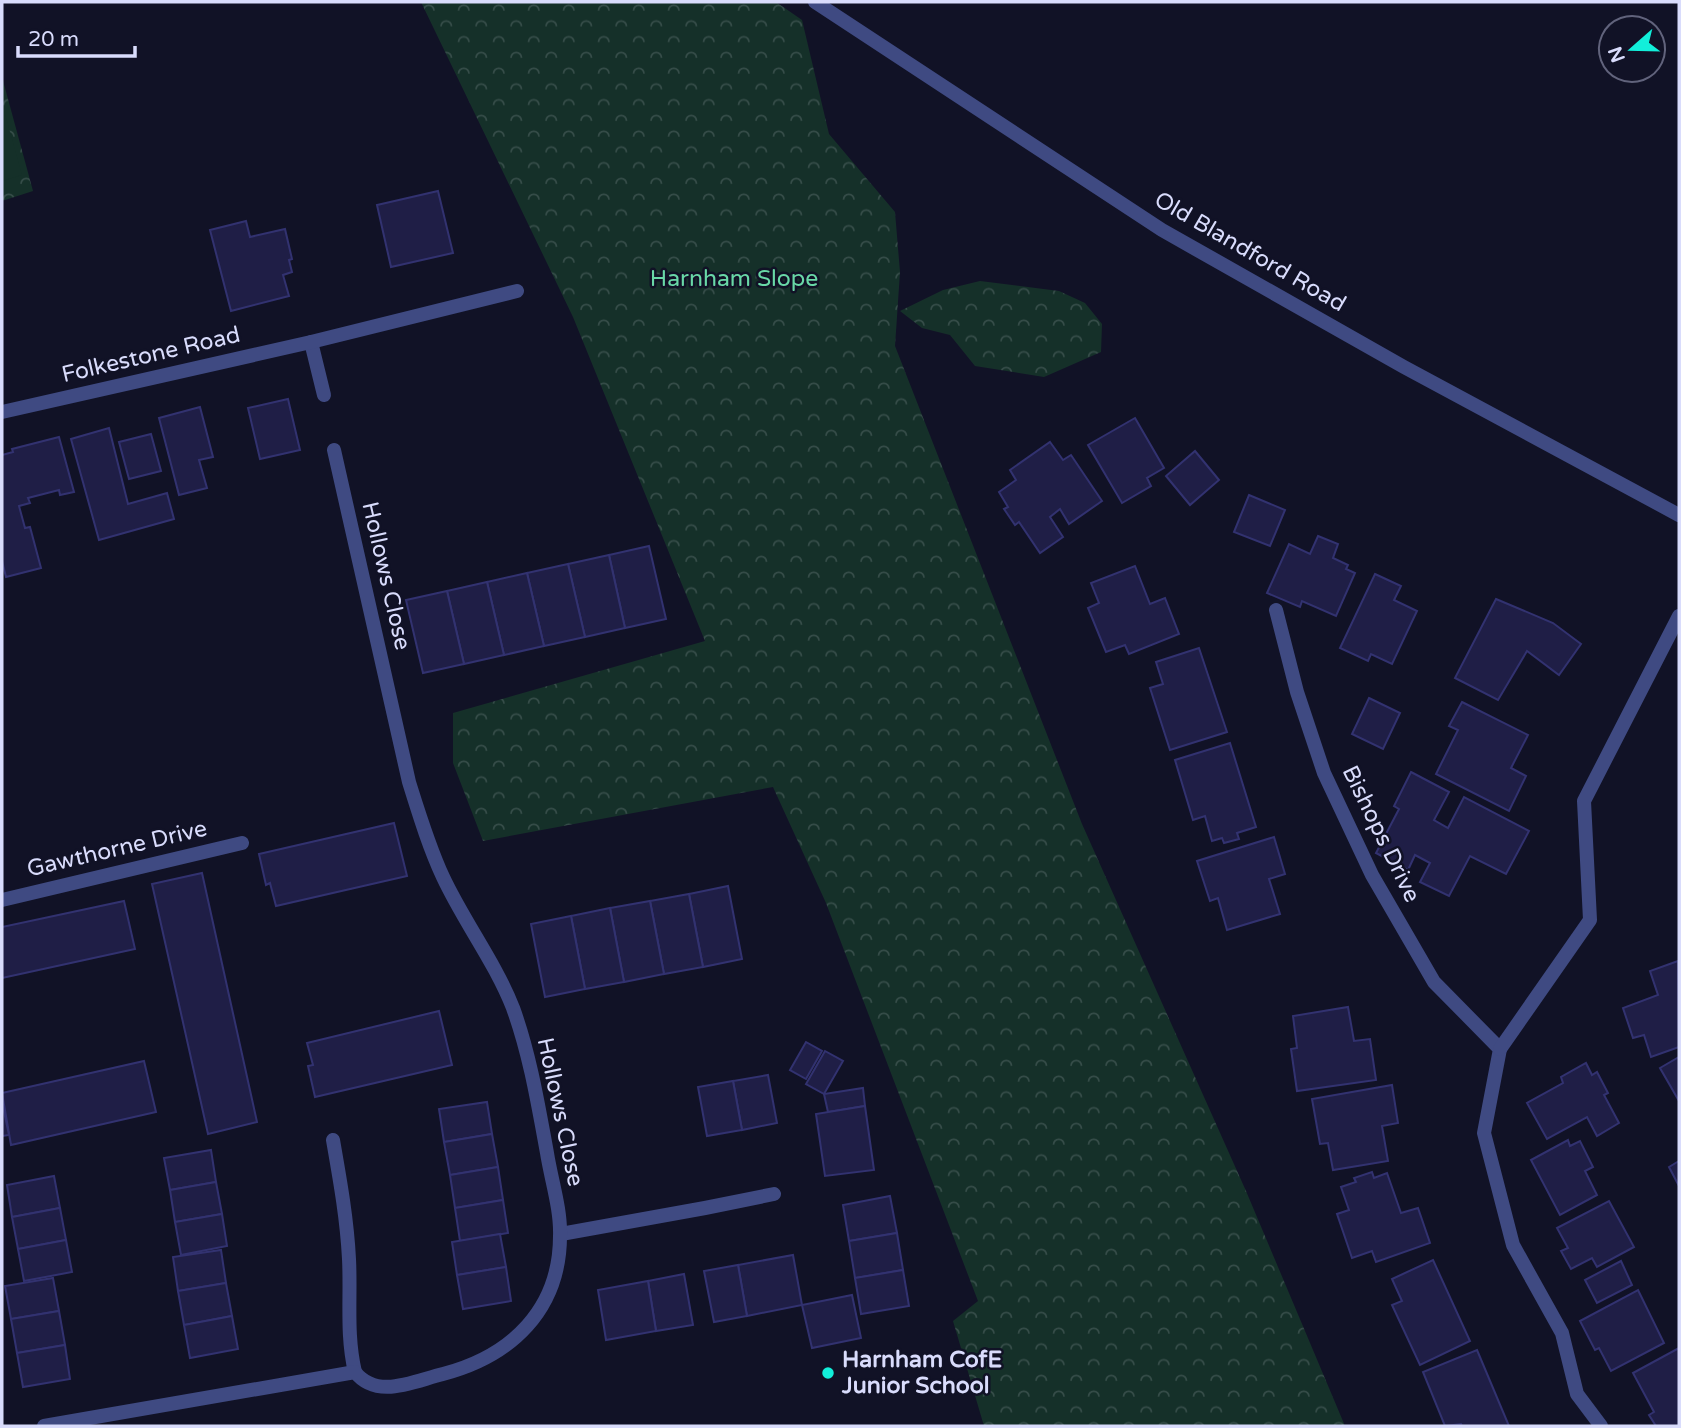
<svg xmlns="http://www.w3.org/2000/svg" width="1681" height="1428" font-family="'Varela Round',sans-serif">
  <defs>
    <pattern id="forest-crowns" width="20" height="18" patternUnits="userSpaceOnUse" patternTransform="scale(1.75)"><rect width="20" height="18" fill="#153029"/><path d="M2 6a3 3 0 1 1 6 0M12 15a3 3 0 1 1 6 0" fill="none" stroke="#364d49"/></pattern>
  </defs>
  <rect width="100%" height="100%" fill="#111226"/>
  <g fill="url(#forest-crowns)">
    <path d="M421 2H776L802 20 829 134 895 212 900 272 895 346 1082 824 1246 1191 1345 1426H984L953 1321 978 1301 826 903 773 787 483 841 453 763V713L705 641 573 317Z"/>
    <path d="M2 77 33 191 2 201Z"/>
    <path d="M980 281 1059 291 1085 303 1102 324 1101 352 1044 377 975 366 950 335 922 328 900 311 943 290Z"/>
  </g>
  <path fill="#153029" d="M2 103 22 175 2 181Z"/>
  <g fill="#1f1e46" stroke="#323270" stroke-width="2">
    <path d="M438 191 453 253 391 267 377 205Z"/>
    <path d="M246 221 250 237 285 229 292 259 289 260 292 272 283 275 289 296 231 311 210 230Z"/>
    <path d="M288 399 300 450 260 459 248 408Z"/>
    <path d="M200 407 213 457 199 460 207 488 179 495 159 418Z"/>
    <path d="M1135 418 1164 468 1147 478 1151 486 1122 503 1088 445Z"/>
    <path d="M109 428 128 504 167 493 174 519 99 540 71 439Z"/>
    <path d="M151 434 161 471 129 479 119 442Z"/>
    <path d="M59 437 74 492 60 495 59 490 28 498 30 503 19 506 25 528 30 527 41 568 6 577 2 561V455L13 452 12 449Z"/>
    <path d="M1050 442 1063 460 1071 455 1102 501 1069 524 1060 509 1050 517 1063 537 1040 553 1019 522 1015 525 1004 509 1008 507 999 492 1016 480 1010 470Z"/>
    <path d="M1195 451 1219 480 1190 505 1166 476Z"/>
    <path d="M1249 495 1285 510 1270 546 1234 532Z"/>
    <path d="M1318 536 1338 544 1333 558 1348 565 1346 569 1355 573 1336 616 1302 601 1300 607 1267 593 1289 544 1310 554Z"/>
    <path d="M649 546 666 619 625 628 609 555Z"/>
    <path d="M609 555 625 628 585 637 568 564Z"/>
    <path d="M568 564 585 637 544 646 527 573Z"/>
    <path d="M1135 566 1150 604 1165 598 1179 634 1129 654 1125 645 1106 652 1088 608 1099 603 1091 583Z"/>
    <path d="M527 573 544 646 504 655 487 582Z"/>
    <path d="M1375 574 1401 586 1394 600 1417 611 1392 664 1371 654 1368 661 1340 648Z"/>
    <path d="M487 582 504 655 464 664 447 591Z"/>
    <path d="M447 591 464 664 423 673 406 600Z"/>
    <path d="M1496 599 1553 623 1581 644 1559 675 1527 651 1498 700 1455 678Z"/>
    <path d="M1199 648 1227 732 1170 750 1150 688 1163 684 1156 662Z"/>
    <path d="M1369 698 1400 713 1383 749 1352 734Z"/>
    <path d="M1462 702 1528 735 1511 768 1526 776 1509 811 1436 774 1458 730 1449 726Z"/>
    <path d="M1230 743 1256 827 1237 833 1239 839 1224 843 1222 838 1212 841 1205 816 1193 820 1175 760Z"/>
    <path d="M1411 772 1449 792 1434 820 1448 828 1464 797 1529 831 1506 874 1470 856 1449 896 1420 882 1430 863 1415 855 1408 870 1376 853 1399 809 1394 806Z"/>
    <path d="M394 823 407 876 276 906 270 883 266 885 259 854Z"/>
    <path d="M1274 837 1285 874 1269 879 1280 914 1227 930 1218 898 1210 901 1197 861Z"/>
    <path d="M202 873 257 1122 208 1134 152 884Z"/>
    <path d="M728 886 742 959 703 967 689 894Z"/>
    <path d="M689 894 703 967 664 974 650 901Z"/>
    <path d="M124 901 135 949 2 978V927Z"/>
    <path d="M650 901 664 974 624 982 610 908Z"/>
    <path d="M610 908 624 982 585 989 571 916Z"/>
    <path d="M571 916 585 989 545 997 531 924Z"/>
    <path d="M1678 961 1679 1047 1651 1057 1644 1035 1633 1038 1623 1008 1658 995 1650 971Z"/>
    <path d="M1348 1007 1354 1041 1370 1039 1376 1080 1297 1091 1291 1049 1297 1048 1293 1016Z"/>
    <path d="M439 1011 452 1065 315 1097 308 1066 313 1065 307 1043Z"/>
    <path d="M806 1042 822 1051 806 1079 790 1070Z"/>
    <path d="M825 1051 843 1061 824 1094 806 1084Z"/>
    <path d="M1679 1057V1101L1660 1068Z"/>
    <path d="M144 1061 156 1112 11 1145 2 1093Z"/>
    <path d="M1586 1063 1592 1075 1597 1072 1608 1093 1604 1095 1619 1123 1597 1136 1587 1117 1547 1139 1527 1103 1563 1083 1561 1077Z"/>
    <path d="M768 1075 777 1123 742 1130 733 1081Z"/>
    <path d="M733 1081 742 1130 707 1136 698 1087Z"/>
    <path d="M1392 1085 1398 1123 1382 1126 1388 1161 1333 1170 1328 1143 1320 1144 1312 1099Z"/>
    <path d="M863 1088 865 1106 828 1112 824 1094Z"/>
    <path d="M2 1102 9 1135 2 1136Z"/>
    <path d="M487 1102 492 1134 444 1142 439 1109Z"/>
    <path d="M865 1106 874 1170 825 1176 816 1114Z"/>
    <path d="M492 1134 498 1167 450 1175 444 1142Z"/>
    <path d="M1568 1140 1570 1146 1580 1141 1593 1167 1585 1171 1597 1195 1560 1215 1531 1160Z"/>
    <path d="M211 1150 216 1182 170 1190 164 1158Z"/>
    <path d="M1679 1161V1186L1669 1167Z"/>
    <path d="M498 1167 503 1200 455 1208 450 1175Z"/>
    <path d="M1372 1172 1374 1178 1387 1173 1401 1213 1418 1208 1430 1243 1376 1262 1372 1251 1352 1258 1337 1214 1349 1210 1341 1187 1356 1182 1354 1178Z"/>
    <path d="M54 1176 60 1208 12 1217 7 1185Z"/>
    <path d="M216 1182 222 1214 175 1222 170 1190Z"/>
    <path d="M890 1196 897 1233 849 1241 843 1205Z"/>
    <path d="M503 1200 508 1233 460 1241 455 1208Z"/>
    <path d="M1609 1201 1634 1247 1597 1267 1592 1258 1571 1269 1561 1251 1568 1248 1557 1228Z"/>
    <path d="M60 1208 66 1240 18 1249 12 1217Z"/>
    <path d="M222 1214 227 1246 181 1255 175 1222Z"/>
    <path d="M897 1233 903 1270 855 1278 849 1241Z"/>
    <path d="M500 1234 506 1267 457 1275 452 1242Z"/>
    <path d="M66 1240 72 1272 24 1281 18 1249Z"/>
    <path d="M221 1250 226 1283 178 1291 173 1257Z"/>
    <path d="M793 1255 802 1305 747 1316 738 1265Z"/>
    <path d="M1433 1260 1470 1341 1420 1365 1392 1305 1402 1301 1392 1279Z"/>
    <path d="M1621 1261 1632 1285 1597 1303 1585 1280Z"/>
    <path d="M738 1265 747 1316 714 1322 704 1271Z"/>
    <path d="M506 1267 511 1301 463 1309 457 1275Z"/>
    <path d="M903 1270 909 1306 861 1314 855 1278Z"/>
    <path d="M684 1274 693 1325 656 1331 648 1281Z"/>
    <path d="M53 1278 59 1311 11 1319 5 1286Z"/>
    <path d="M648 1281 656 1331 606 1340 598 1290Z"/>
    <path d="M226 1283 232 1316 184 1325 178 1291Z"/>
    <path d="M1638 1290 1664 1343 1611 1371 1599 1348 1595 1350 1580 1321Z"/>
    <path d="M852 1295 861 1338 812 1348 802 1305Z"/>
    <path d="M59 1311 65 1345 17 1353 11 1319Z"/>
    <path d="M232 1316 238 1349 190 1358 184 1325Z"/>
    <path d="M65 1345 70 1379 23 1387 17 1353Z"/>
    <path d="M1679 1348V1426H1656L1649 1415 1654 1412 1633 1373Z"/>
    <path d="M1477 1350 1509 1426H1462L1461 1424 1445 1426 1423 1372Z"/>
  </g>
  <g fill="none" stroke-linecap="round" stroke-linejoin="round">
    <g stroke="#3f4a82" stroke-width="14">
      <path d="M815 2 1162 230 1404 367 1679 515"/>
      <path d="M311 342 324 395"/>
      <path d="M2 412 311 342 517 291"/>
      <path d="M1276 610 1297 692 1324 773 1372 875 1434 982 1500 1049 1484 1133 1513 1245 1562 1333 1577 1394 1601 1426"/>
      <path d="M2 900 242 843"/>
      <path d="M1500 1049 1590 920 1584 801 1679 616"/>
      <path d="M333 1140C340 1180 347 1219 349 1259 351 1297 346 1334 355 1372"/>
      <path d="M561 1234 705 1208 774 1194"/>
      <path d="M44 1426 355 1372C377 1400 414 1381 443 1374 512 1356 560 1309 560 1236 561 1209 551 1179 547 1153 538 1104 530 1055 513 1008 495 962 464 922 443 877 429 847 419 814 409 782L334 450"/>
    </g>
  </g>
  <circle fill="#12efda" stroke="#111226" stroke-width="2.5" cx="828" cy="1373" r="7"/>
  <g text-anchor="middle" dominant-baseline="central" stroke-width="5" stroke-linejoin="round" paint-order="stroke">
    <g font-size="23" fill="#d9dcfc" stroke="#111226">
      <text transform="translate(1250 252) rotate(30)">Old Blandford Road</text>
      <text transform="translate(151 355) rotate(-13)">Folkestone Road</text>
      <text transform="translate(386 576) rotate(77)">Hollows Close</text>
      <text transform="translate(1381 834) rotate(64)">Bishops Drive</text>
      <text transform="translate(117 849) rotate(-13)">Gawthorne Drive</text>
      <text transform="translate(560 1112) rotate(78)">Hollows Close</text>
    </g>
    <g font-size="23" fill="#69d8a7" stroke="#111226">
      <text x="734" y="279">Harnham Slope</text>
    </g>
    <g font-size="23" font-weight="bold" fill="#d9dcfc" stroke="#111226" text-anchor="start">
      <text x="842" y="1360">Harnham CofE<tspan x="842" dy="26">Junior School</tspan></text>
    </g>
  </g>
  <rect width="1681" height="1428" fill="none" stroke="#d9dcfc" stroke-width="7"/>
  <g transform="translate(1632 49) rotate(250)"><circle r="33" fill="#111226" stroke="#61637c" stroke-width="2"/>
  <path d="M0-5L12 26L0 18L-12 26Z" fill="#12efda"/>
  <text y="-10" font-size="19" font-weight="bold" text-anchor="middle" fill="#d9dcfc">N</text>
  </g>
  <path d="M18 46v10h117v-10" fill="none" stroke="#d9dcfc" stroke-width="3.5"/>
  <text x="28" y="46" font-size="21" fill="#d9dcfc" stroke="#111226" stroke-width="5" paint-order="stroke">20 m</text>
</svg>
